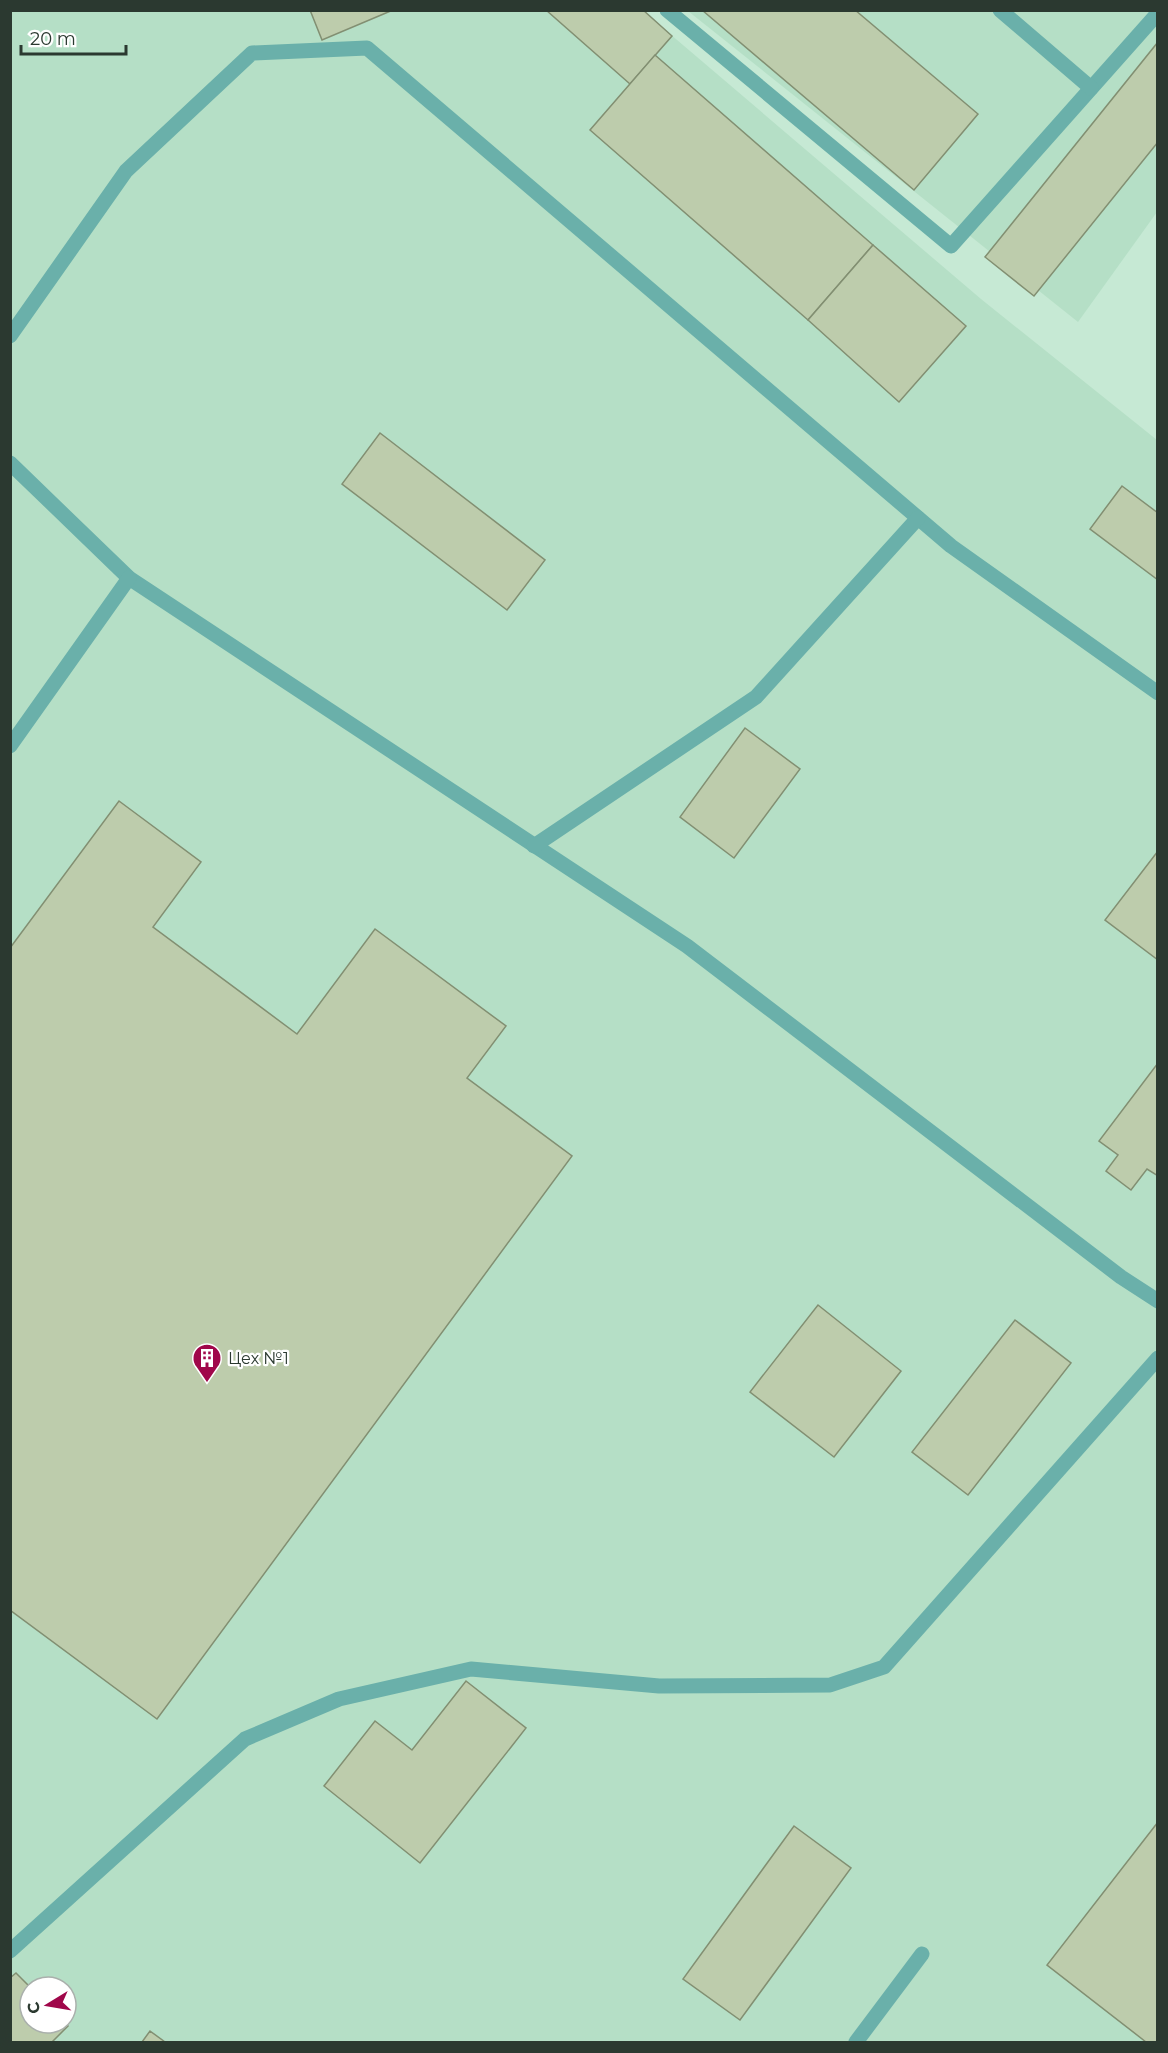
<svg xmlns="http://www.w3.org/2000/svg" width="1168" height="2053" font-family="Montserrat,sans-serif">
  <rect width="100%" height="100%" fill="#c6e9d4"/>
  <g fill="#b5dfc6" fill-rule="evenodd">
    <path d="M11 11H643L981 299 1157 440V2042H11ZM30 1987H66V2023H30Z"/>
    <path d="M688 11H1157V212L1078 322Z"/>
  </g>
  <g fill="#bdccac" stroke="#828f72" stroke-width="1.5">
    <path d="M310 10H393L322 40Z"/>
    <path d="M546 10H643L672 36 630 84Z"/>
    <path d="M702 10H855L978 114 914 190Z"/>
    <path d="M1158 42V142L1034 296 985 257Z"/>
    <path d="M655 55 873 245 808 320 590 130Z"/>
    <path d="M873 245 966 326 899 402 808 320Z"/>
    <path d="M380 433 545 560 507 610 342 484Z"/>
    <path d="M1122 486 1158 513V580L1090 529Z"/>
    <path d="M745 728 800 769 734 858 680 817Z"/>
    <path d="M119 801 201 862 153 927 297 1034 375 929 506 1026 467 1078 572 1156 157 1719 10 1610V948Z"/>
    <path d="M1158 851V960L1105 920Z"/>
    <path d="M1158 1063V1176L1147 1169 1131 1190 1106 1171 1118 1155 1099 1141Z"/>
    <path d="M818 1305 901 1371 834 1457 750 1392Z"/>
    <path d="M1015 1320 1071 1363 968 1495 912 1452Z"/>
    <path d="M466 1681 526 1728 420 1863 324 1786 375 1721 412 1750Z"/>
    <path d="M1158 1822V2042H1146L1047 1965Z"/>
    <path d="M794 1826 851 1868 740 2020 683 1979Z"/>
    <path d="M16 1973 30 1987V2023H65L68 2026 52 2042H10V1978Z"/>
    <path d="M150 2031 165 2042H142Z"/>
  </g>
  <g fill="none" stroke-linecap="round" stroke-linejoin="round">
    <g stroke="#6ab0aa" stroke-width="15">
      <path d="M667 10 951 246 1158 13"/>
      <path d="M1000 10 1091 88"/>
      <path d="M10 336 126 171 252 53 367 48 951 546 1158 693"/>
      <path d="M10 463 129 578 687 946 1121 1277 1158 1301"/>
      <path d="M10 746 129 578"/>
      <path d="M534 846 756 697 918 518"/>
      <path d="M10 1951 245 1739 339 1699 471 1669 659 1686 830 1685 884 1667 1158 1358"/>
      <path d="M856 2042 922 1954"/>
    </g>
  </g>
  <defs>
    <g id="building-pin" transform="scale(1.5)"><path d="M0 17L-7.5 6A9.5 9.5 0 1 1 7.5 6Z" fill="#a0074a" stroke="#fff"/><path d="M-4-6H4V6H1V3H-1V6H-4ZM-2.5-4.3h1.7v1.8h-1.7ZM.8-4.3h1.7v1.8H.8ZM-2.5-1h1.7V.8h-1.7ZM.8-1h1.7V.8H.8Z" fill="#fff"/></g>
  </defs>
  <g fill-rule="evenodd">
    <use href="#building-pin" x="207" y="1358"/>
  </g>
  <g text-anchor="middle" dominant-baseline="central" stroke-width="4.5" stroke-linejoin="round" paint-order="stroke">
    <g font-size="16" fill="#2b3930" stroke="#fff" text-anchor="start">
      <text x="228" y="1358">Цех №1</text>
    </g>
  </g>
  <rect width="1168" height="2053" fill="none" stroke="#2b3930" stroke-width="24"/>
  <g transform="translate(48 2005) rotate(259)"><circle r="28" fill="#ffffff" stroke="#aab0ac" stroke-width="1.5"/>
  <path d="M0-4.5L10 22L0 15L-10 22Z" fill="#a0074a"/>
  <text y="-9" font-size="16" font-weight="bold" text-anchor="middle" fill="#2b3930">С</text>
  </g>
  <path d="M21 45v9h105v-9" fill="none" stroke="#2b3930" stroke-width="3"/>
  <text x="30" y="45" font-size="18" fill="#2b3930" stroke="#ffffff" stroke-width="4.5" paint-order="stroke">20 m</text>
</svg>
